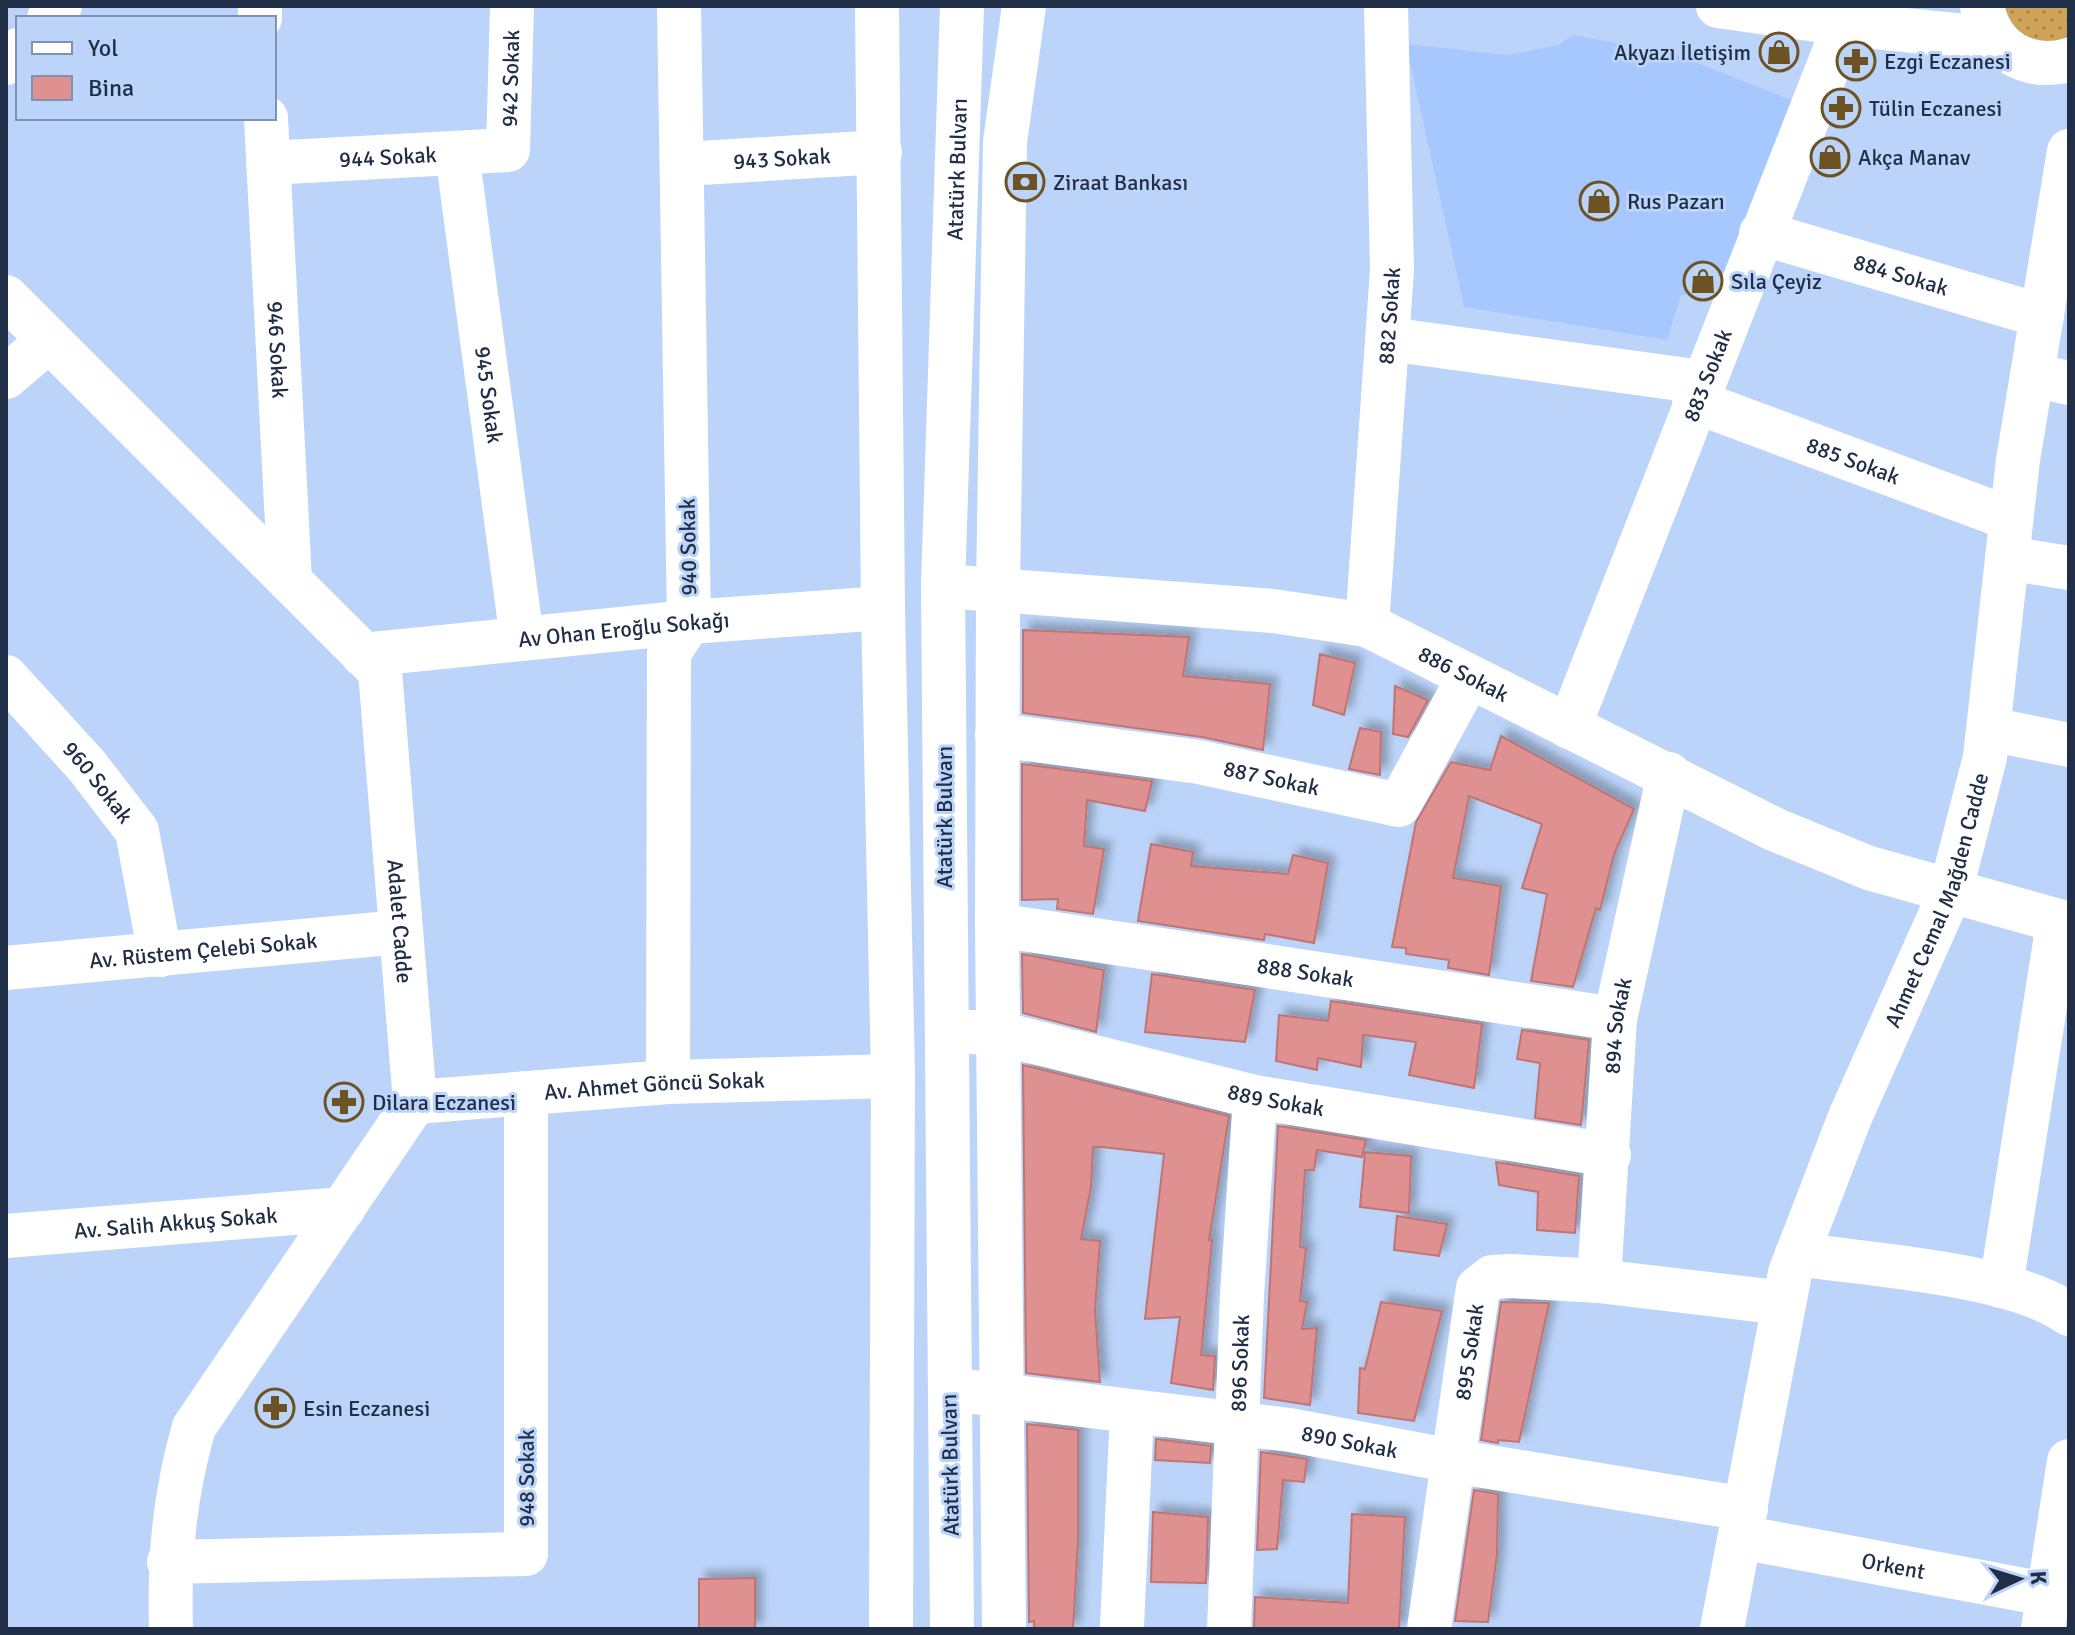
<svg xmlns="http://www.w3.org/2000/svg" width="2075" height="1635" font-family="Signika,sans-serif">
  <defs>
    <pattern id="grass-dots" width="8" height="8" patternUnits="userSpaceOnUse" patternTransform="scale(2)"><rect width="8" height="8" fill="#cfa358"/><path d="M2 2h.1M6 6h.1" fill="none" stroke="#a8854b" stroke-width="1.8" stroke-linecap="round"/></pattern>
    <filter id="shadow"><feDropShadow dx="7" dy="-7" stdDeviation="4" flood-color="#0004"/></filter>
  </defs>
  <rect width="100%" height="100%" fill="#bcd4f9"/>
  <path fill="#a6c8fe" d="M1572 35 1672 53 1794 101 1722 294 1681 295 1667 340 1464 307 1406 44 1508 55 1559 45Z"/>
  <path fill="url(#grass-dots)" d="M2005 6H2069V36C2041 51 2012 36 2005 6Z"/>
  <g fill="#df9090" stroke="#c07475" stroke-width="2" filter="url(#shadow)">
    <path d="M1023 630 1189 637 1183 676 1270 684 1263 750 1202 737 1023 713Z"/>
    <path d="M1320 654 1355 663 1344 715 1313 705Z"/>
    <path d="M1395 686 1428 700 1408 737 1393 734Z"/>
    <path d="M1360 728 1381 732 1380 775 1349 769Z"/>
    <path d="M1501 736 1634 809 1614 854 1600 910 1596 908 1573 987 1531 981 1547 894 1522 888 1542 824 1469 796 1453 878 1501 886 1489 975 1448 968 1449 960 1406 954V948L1392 947 1416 822 1451 762 1490 770Z"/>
    <path d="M1022 764 1152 781 1145 811 1087 800 1084 846 1104 849 1093 914 1057 909 1058 899 1022 900Z"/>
    <path d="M1151 844 1193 852 1191 866 1288 874 1293 855 1328 863 1314 943 1265 934 1264 940 1138 921Z"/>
    <path d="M1022 954 1104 970 1096 1032 1023 1013Z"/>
    <path d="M1152 974 1255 990 1245 1042 1145 1032Z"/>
    <path d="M1331 1001 1482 1024 1474 1088 1409 1075 1416 1042 1363 1035 1361 1067 1318 1058 1317 1070 1276 1061 1279 1015 1328 1021Z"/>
    <path d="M1522 1030 1589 1040 1581 1125 1535 1118 1540 1063 1517 1059Z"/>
    <path d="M1023 1065 1229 1116 1209 1240H1212L1201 1355 1215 1356 1213 1390 1171 1383 1180 1317 1145 1319 1164 1154 1102 1147H1093L1091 1187 1081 1239 1100 1241 1095 1310 1100 1382 1026 1373Z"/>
    <path d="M1278 1126 1366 1140 1362 1157 1317 1150 1314 1170H1305L1300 1247 1306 1248 1300 1301 1307 1302 1302 1329 1317 1328 1310 1405 1264 1398Z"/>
    <path d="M1365 1152 1411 1156 1409 1213 1360 1207Z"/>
    <path d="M1496 1162 1579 1176 1575 1233 1537 1230 1538 1192 1499 1185Z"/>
    <path d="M1397 1216 1447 1224 1439 1256 1394 1250Z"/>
    <path d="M1381 1302 1442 1311 1414 1421 1358 1413 1360 1368 1365 1369Z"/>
    <path d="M1501 1302 1549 1303 1519 1442 1498 1440V1443L1481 1440Z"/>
    <path d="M1027 1424 1078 1430V1541L1073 1629H1034V1621L1029 1622Z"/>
    <path d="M1156 1439 1211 1446 1210 1463 1155 1460Z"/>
    <path d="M1261 1452 1307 1459 1304 1482 1283 1480 1277 1549 1257 1550Z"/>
    <path d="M1474 1490 1498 1494 1497 1554 1488 1622 1455 1621Z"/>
    <path d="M1153 1512 1208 1517 1206 1583 1151 1582Z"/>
    <path d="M1352 1514 1405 1517 1399 1629H1254L1255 1597 1348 1603Z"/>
    <path d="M755 1578V1629H699V1579Z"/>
  </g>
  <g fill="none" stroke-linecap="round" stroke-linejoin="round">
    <g stroke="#fff" stroke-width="44">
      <path d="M260 6V18"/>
      <path d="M49 18 60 6"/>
      <path d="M6 63 18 50"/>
      <path id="s1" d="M266 118 290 581"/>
      <path id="s2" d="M457 153 522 639"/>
      <path id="s3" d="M268 163 508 150 512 6"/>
      <path id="s4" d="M684 164 880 152"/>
      <path id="s5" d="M1761 233 2042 316"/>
      <path id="s6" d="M6 297 380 671 415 1102 194 1427C174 1497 169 1556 171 1629"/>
      <path d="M1388 339 1702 382"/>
      <path d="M2032 375 2069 383"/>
      <path d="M6 377 49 340"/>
      <path id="s7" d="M1694 401 2011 519"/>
      <path d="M2007 558 2069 568"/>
      <path id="s8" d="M943 586 1273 611 1367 625 1776 830 1869 868 2069 924"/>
      <path id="s9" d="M1367 625 1392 270 1386 6"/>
      <path id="s10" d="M363 655 689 622 883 608"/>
      <path id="s11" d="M6 677 87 766 137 831 160 955"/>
      <path id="s12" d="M1569 727 1845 24"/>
      <path d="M1989 729 2069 745"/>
      <path id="s13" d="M997 735 1199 762 1399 805 1469 677"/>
      <path id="s14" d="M997 925 1615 1019"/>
      <path id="s15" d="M6 968 401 932"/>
      <path id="s16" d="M972 1032 998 1033 1255 1097 1609 1155"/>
      <path d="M668 1082 669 653 689 622 679 6"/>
      <path id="s17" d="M415 1102 668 1082 893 1076"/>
      <path id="s18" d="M6 1236 343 1209"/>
      <path d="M1797 1254C1870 1265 2011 1273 2069 1314"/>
      <path id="s19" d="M1599 1281 1615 1019 1669 774"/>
      <path d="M2001 1286 2058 923"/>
      <path id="s20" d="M973 1392 1290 1430 1453 1461 1746 1509"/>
      <path id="s21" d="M1740 1537 2046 1594"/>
      <path d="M169 1562 526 1554V1093"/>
      <path d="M1122 1626 1132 1412"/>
      <path d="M1004 1629 997 925 998 590 1005 142 1024 6"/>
      <path id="s22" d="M1229 1629 1242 1295 1255 1097"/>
      <path id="s23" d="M1429 1629 1478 1288 1492 1277 1511 1276 1599 1281 1784 1303"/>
      <path d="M2043 1629 2069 1461"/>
    </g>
    <g stroke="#fff" stroke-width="44">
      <path d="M1718 6 1845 24 1994 39"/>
      <path d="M1982 6C1990 50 2027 71 2069 60"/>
      <path id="s24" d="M1722 1629 1790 1273 1850 1117 1950 893 1985 757 2018 460 2069 151"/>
    </g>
    <g stroke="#fff" stroke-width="44">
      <path d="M877 6 883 608 893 1076 891 1629"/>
      <path id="s25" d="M952 1629 943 586 962 6"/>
    </g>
  </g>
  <defs>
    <g id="shop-ring" transform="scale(2)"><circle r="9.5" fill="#bcd4f9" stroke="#6d5324" stroke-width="1.5"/><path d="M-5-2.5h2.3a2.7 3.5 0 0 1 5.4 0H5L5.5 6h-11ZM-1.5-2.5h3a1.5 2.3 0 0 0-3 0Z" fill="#6d5324"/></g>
    <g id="pharmacy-ring" transform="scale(2)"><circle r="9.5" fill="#bcd4f9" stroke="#6d5324" stroke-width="1.5"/><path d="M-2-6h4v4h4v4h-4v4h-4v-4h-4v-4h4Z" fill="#6d5324"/></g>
    <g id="bank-ring" transform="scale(2)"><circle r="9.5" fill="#bcd4f9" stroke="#6d5324" stroke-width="1.5"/><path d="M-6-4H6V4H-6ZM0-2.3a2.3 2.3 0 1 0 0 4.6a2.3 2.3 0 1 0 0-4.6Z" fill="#6d5324"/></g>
  </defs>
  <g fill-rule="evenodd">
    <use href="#shop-ring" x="1779" y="52"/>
    <use href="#pharmacy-ring" x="1856" y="61"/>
    <use href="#pharmacy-ring" x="1841" y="108"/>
    <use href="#shop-ring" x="1830" y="157"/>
    <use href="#bank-ring" x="1025" y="182"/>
    <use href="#shop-ring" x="1599" y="201"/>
    <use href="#shop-ring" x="1703" y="281"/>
    <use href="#pharmacy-ring" x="344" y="1102"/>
    <use href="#pharmacy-ring" x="275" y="1408"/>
  </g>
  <g text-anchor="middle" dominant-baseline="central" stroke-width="6" stroke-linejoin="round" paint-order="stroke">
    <g font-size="22" fill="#202f47" stroke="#bcd4f9" text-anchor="start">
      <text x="1751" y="52" text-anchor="end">Akyazı İletişim</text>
      <text x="1884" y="61">Ezgi Eczanesi</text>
      <text x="1869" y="108">Tülin Eczanesi</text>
      <text x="1858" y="157">Akça Manav</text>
      <text x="1053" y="182">Ziraat Bankası</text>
      <text x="1627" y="201">Rus Pazarı</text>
      <text x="1731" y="281">Sıla Çeyiz</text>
      <text x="372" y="1102">Dilara Eczanesi</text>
      <text x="303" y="1408">Esin Eczanesi</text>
    </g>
    <g font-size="22" fill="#202f47" stroke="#bcd4f9">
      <text stroke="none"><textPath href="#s3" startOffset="312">942 Sokak</textPath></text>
      <text stroke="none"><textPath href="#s3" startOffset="120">944 Sokak</textPath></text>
      <text stroke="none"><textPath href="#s4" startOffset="98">943 Sokak</textPath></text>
      <text stroke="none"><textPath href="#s25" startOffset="1460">Atatürk Bulvarı</textPath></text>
      <text stroke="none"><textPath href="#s5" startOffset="146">884 Sokak</textPath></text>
      <text stroke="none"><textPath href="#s9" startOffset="310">882 Sokak</textPath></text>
      <text stroke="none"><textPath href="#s1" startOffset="232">946 Sokak</textPath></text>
      <text stroke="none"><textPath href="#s12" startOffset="378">883 Sokak</textPath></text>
      <text stroke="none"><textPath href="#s2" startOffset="244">945 Sokak</textPath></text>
      <text stroke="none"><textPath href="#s7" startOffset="170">885 Sokak</textPath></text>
      <text transform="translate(688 547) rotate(-91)">940 Sokak</text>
      <text stroke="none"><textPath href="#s10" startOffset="262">Av Ohan Eroğlu Sokağı</textPath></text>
      <text stroke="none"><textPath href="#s8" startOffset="534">886 Sokak</textPath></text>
      <text stroke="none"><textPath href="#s13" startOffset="278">887 Sokak</textPath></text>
      <text stroke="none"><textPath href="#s11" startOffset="140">960 Sokak</textPath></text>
      <text transform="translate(944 817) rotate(-90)">Atatürk Bulvarı</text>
      <text stroke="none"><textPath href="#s24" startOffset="764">Ahmet Cemal Mağden Cadde</textPath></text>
      <text stroke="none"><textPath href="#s6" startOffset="780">Adalet Cadde</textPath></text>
      <text stroke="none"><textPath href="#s15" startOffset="198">Av. Rüstem Çelebi Sokak</textPath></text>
      <text stroke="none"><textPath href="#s14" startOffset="312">888 Sokak</textPath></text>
      <text stroke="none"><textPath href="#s19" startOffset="256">894 Sokak</textPath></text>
      <text stroke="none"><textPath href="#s17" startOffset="240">Av. Ahmet Göncü Sokak</textPath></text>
      <text stroke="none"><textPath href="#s16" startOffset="312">889 Sokak</textPath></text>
      <text stroke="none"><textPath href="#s18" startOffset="170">Av. Salih Akkuş Sokak</textPath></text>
      <text stroke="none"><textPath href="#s23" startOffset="280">895 Sokak</textPath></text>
      <text stroke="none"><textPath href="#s22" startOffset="266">896 Sokak</textPath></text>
      <text stroke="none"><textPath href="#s20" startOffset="380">890 Sokak</textPath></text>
      <text transform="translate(950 1465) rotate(-91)">Atatürk Bulvarı</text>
      <text transform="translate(526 1478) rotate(-90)">948 Sokak</text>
      <text stroke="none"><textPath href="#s21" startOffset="156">Orkent</textPath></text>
    </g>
  </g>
  <rect width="2075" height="1635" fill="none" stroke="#202f47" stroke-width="16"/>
  <rect x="16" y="16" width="260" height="104" fill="#bcd4f9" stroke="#7e92b2" stroke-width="2"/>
  <rect x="32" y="42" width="40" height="12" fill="#ffffff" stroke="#7e92b2" stroke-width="2"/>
  <text x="88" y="56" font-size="24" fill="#202f47">Yol</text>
  <rect x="32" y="76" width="40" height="24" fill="#df9090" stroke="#7e92b2" stroke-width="2"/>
  <text x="88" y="96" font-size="24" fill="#202f47">Bina</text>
  <g transform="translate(2019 1579) rotate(86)" stroke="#bcd4f9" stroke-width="6" paint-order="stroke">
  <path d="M0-6L14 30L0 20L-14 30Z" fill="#202f47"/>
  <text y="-12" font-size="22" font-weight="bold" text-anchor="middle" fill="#202f47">K</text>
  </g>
</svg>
